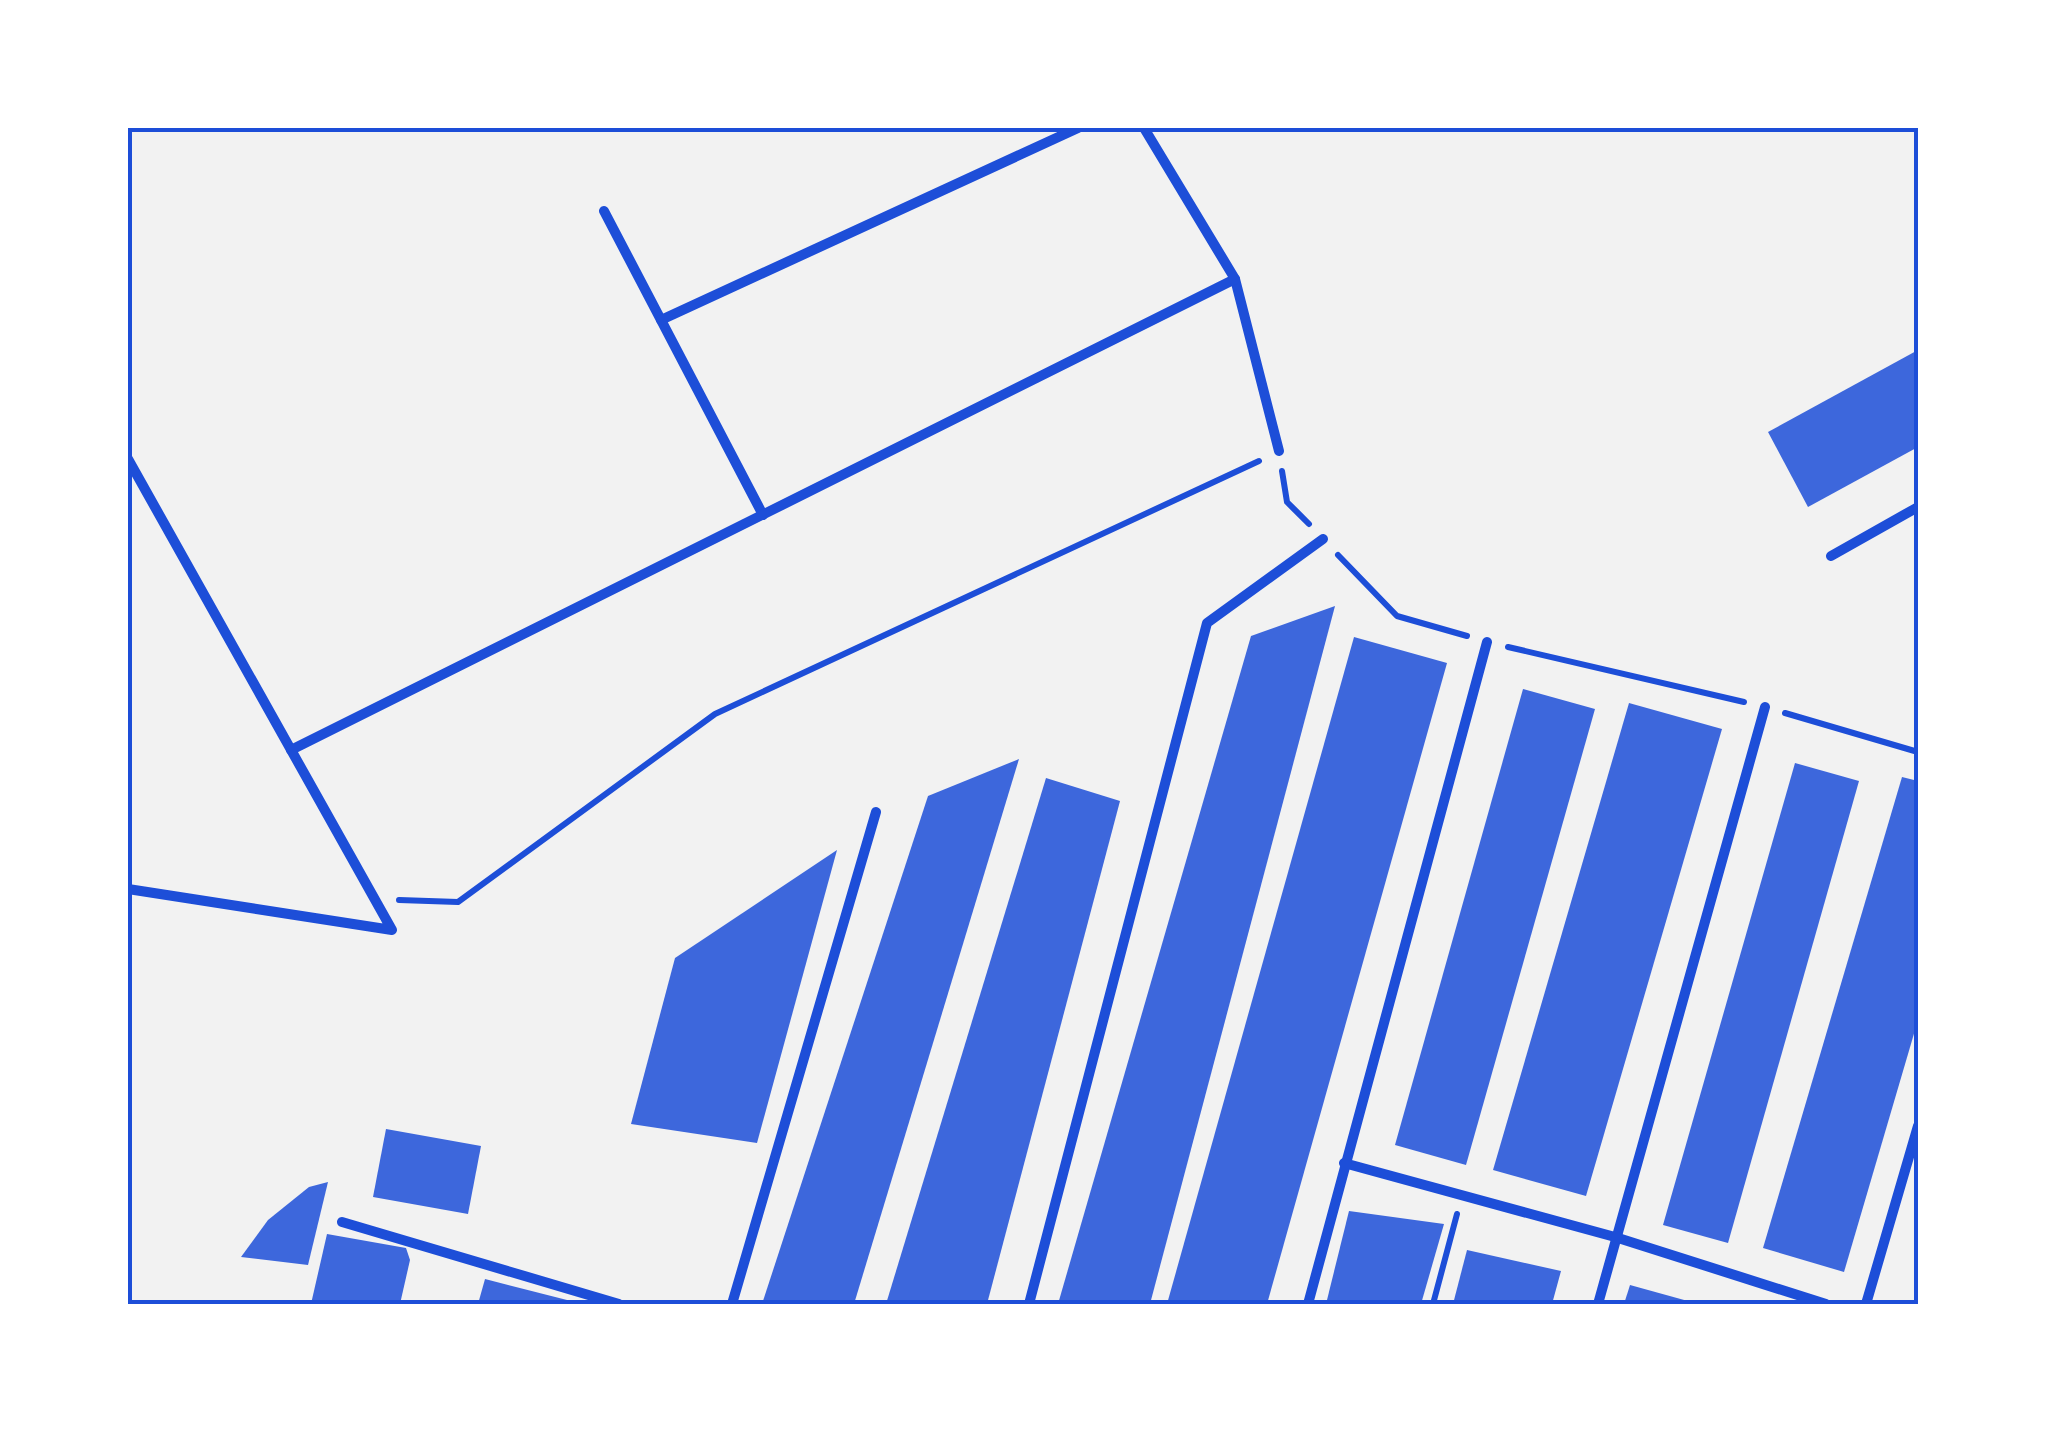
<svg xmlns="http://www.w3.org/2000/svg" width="2046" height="1432" font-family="'DM Sans',sans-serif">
  <rect width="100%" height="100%" fill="#f2f2f2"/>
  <g fill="#3d67dc">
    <path d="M1918 350V447L1808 507 1768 432Z"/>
    <path d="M1335 606 1150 1304H1058L1251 636Z"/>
    <path d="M1354 637 1447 663 1267 1304H1167Z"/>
    <path d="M1523 689 1595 709 1466 1165 1395 1145Z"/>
    <path d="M1629 703 1722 729 1586 1196 1493 1170Z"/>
    <path d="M1019 759 854 1304H762L928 796Z"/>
    <path d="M1795 763 1859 781 1728 1243 1663 1225Z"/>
    <path d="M1902 777 1918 781V1020L1844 1272 1763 1248Z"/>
    <path d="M1046 778 1120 801 987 1304H886Z"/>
    <path d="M837 850 757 1143 631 1124 675 958Z"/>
    <path d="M386 1129 481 1146 468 1214 373 1197Z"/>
    <path d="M328 1182 308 1265 241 1257 268 1220 309 1187Z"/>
    <path d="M1349 1211 1444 1224 1421 1304H1326Z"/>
    <path d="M327 1234 406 1248 410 1260 400 1304H311Z"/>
    <path d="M1467 1250 1561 1271 1552 1304H1453Z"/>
    <path d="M485 1279 567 1300 566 1304H478Z"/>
    <path d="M1630 1285 1695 1303V1304H1624Z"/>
  </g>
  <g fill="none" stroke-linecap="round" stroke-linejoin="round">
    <g stroke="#1d4ed8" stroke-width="6">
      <path d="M1282 471 1287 502 1309 524"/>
      <path d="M1338 555 1397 616 1467 636"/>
      <path d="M1508 647 1744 702"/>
      <path d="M1785 713 1918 752"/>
      <path d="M399 900 458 902 715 714 1259 461"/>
      <path d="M1433 1304 1457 1214"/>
    </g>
    <g stroke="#1d4ed8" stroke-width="10">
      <path d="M604 211 763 515"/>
      <path d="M1235 279 1279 451"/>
      <path d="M661 320 1078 128"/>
      <path d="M128 459 392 930 128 889"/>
      <path d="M1831 556 1918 507"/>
      <path d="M291 750 1235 279 1144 128"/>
      <path d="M1344 1163 1615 1237 1826 1304"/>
      <path d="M342 1222 619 1304"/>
      <path d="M732 1304 876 812"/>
      <path d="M1029 1304 1207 623 1323 539"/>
      <path d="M1308 1304 1487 642"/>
      <path d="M1598 1304 1765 707"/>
      <path d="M1866 1304 1918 1126"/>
    </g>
  </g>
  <rect width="2046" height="1432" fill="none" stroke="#ffffff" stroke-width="260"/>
  <rect x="130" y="130" width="1786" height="1172" fill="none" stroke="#1d4ed8" stroke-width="4"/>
</svg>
